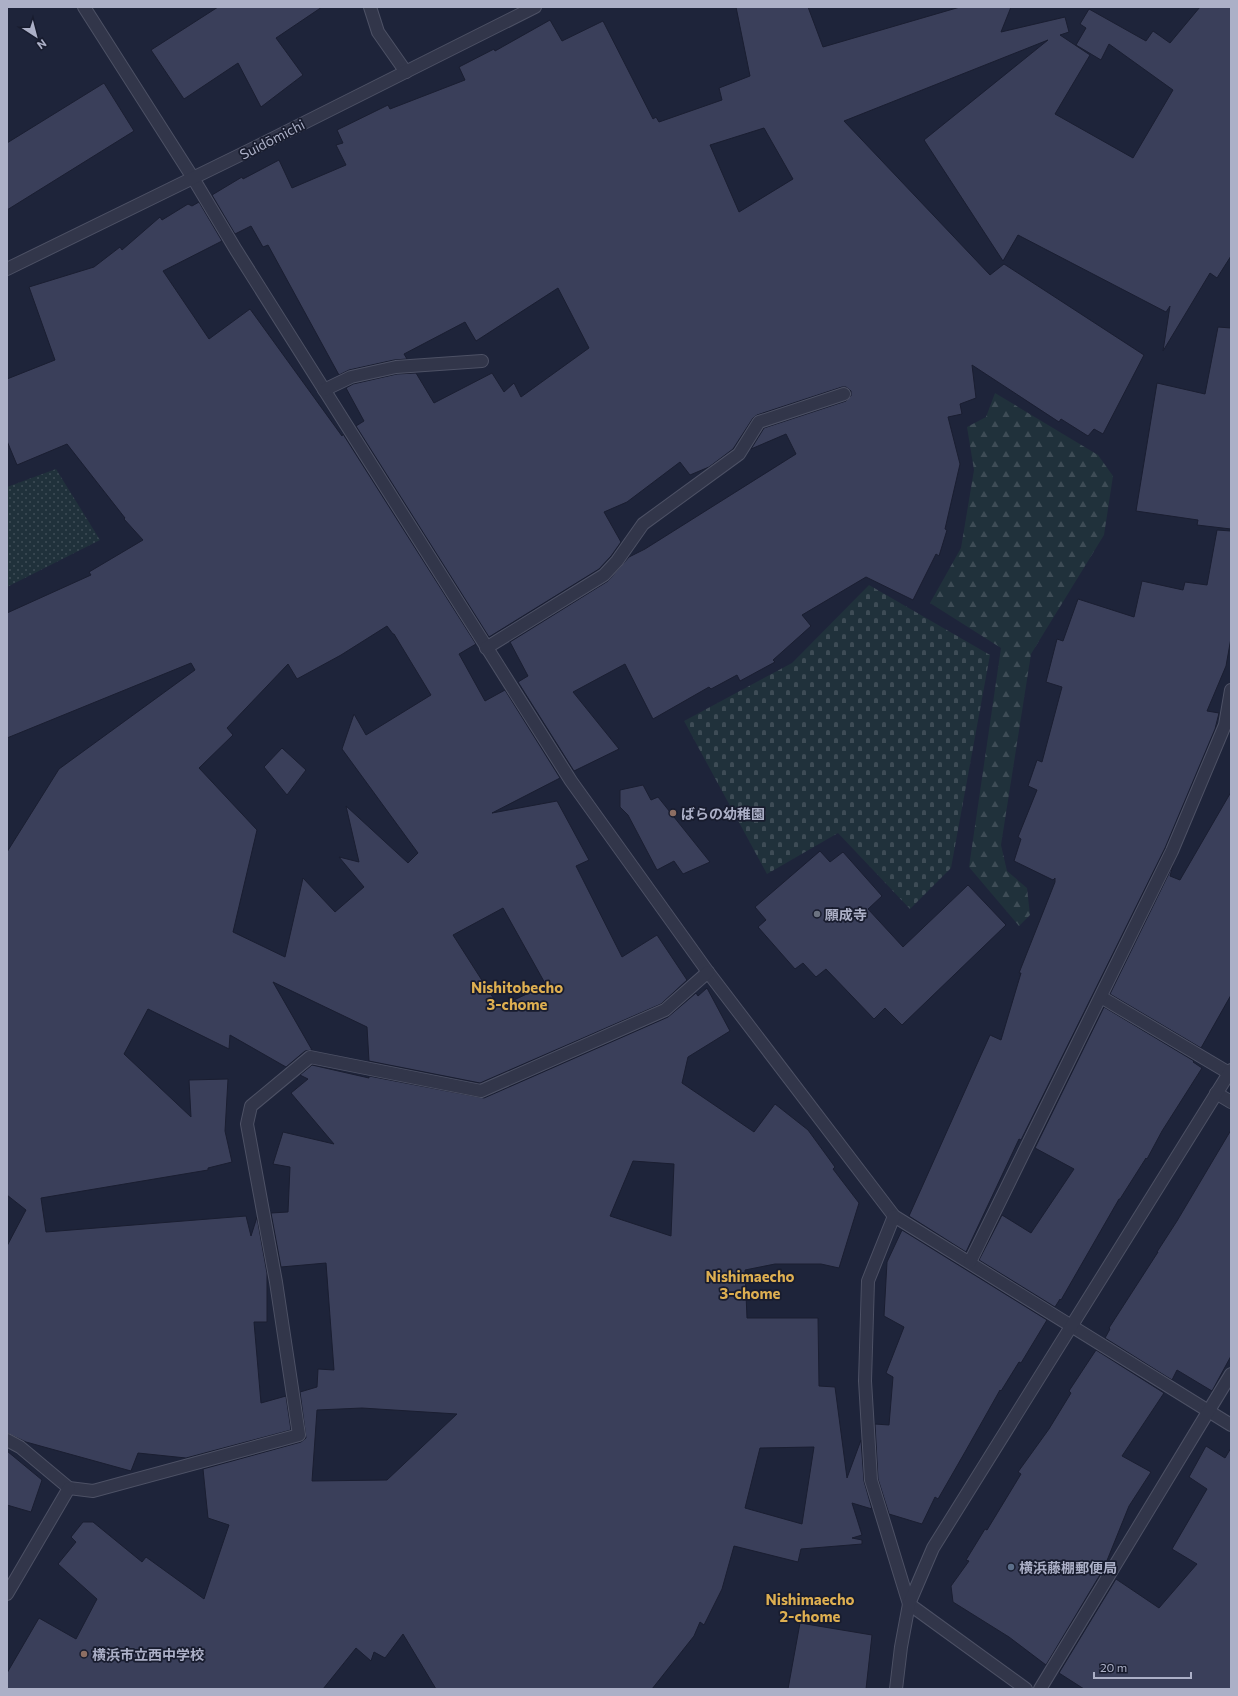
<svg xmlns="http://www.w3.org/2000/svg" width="1238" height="1696" font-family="Commissioner,'Noto Sans JP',sans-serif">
  <defs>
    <pattern id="forest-firs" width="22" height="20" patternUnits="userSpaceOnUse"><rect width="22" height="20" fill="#20313b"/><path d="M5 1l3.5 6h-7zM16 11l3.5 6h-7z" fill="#3e4c56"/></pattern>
    <pattern id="cemetery-stones" width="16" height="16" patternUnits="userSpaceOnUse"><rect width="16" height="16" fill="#20313b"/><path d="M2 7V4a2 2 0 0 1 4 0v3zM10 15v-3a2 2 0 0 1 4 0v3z" fill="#3e4c56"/></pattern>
    <pattern id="park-dots" width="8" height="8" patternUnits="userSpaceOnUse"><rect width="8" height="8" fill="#20313b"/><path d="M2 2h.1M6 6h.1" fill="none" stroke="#3e4c56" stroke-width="1.8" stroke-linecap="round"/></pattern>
  </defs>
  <rect width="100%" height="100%" fill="#1e243a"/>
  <path fill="url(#forest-firs)" d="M995 393 1098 455 1113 476 1104 535 1031 654 1001 845 1007 871 1027 888 1030 915 1019 926 969 867 1001 648 930 603 961 548 974 470 967 427 986 417Z"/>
  <path fill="url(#cemetery-stones)" d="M869 585 990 655 951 868 910 909 838 833 767 874 684 721 792 663Z"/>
  <path fill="url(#park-dots)" d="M56 469 100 540 7 587V487Z"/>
  <g fill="#3a3f5a" stroke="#1a1e31" fill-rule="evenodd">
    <path d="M218 7H322L276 38 303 75 261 107 238 63 184 99 151 50Z"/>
    <path d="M736 7H808L823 47 960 7H1011L1001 32 1065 17 1069 32 1060 35 1090 55 1055 114 1133 158 1173 90 1109 44 1101 60 1076 45 1086 28 1080 24 1089 9 1146 41 1153 31 1170 43 1200 7H1231V256L1217 278 1210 273 1163 351 1170 306 1166 312 1018 235 1003 261 924 140 1048 40 844 121 990 275 1004 264 1144 355 1103 434 1094 429 1088 436 1061 419 1059 422 972 365 976 398 960 404 962 414 948 417 960 464 945 529 947 530 939 556 936 554 913 600 866 577 802 615 811 626 773 660 775 662 740 681 737 675 711 689 709 687 653 719 625 664 573 692 619 749 574 771 518 682 528 676 510 642 608 581 629 557 645 549 796 454 786 434 751 449 764 428 846 401 851 396V391L846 387H842L757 415 753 418 733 449 709 467 690 475 680 462 627 502 604 512 621 542 611 556 599 569 489 637 356 426 364 421 346 388 353 384 397 374 416 373 434 403 492 373 504 392 514 383 521 397 589 348 558 288 476 341 465 322 404 354 407 359 394 360 349 370 339 375 268 245 263 247 251 226 235 234 212 195 242 177 243 179 279 160 292 188 346 165 336 145 343 143 337 130 388 105 390 109 465 80 459 67 494 49 495 51 550 20 562 41 603 21 653 119 656 117 659 122 722 100 719 88 750 76ZM764 128 793 179 739 212 710 145Z"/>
    <path d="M104 83 134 131 7 210V143Z"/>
    <path d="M199 202 222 241 163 271 209 339 250 309 342 436 343 434 476 644 459 654 485 701 505 690 560 778 492 813 557 801 589 860 576 866 622 957 657 935 687 980 661 1004 480 1083 369 1061 367 1027 273 982 312 1050 305 1051 286 1067 230 1035 229 1049 148 1009 124 1054 191 1117 189 1080 228 1079 225 1131 232 1162 208 1168V1170L41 1198 46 1232 246 1216 251 1236 257 1217 267 1273V1322H254L261 1403 286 1396 291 1430 186 1458 138 1453 131 1471 26 1442 7 1433V1246L26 1210 7 1195V852L59 769 195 670 191 663 7 738V613L91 575 89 572 143 540 124 519 125 518 67 444 17 465 7 441V379L55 360 29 287 94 267 120 247 122 250 160 217 162 220 188 204 192 206ZM387 626 393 634H394L431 695 366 735 354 714 342 749 418 853 408 863 346 806 359 862 339 857 364 887 335 912 303 878 285 957 233 932 257 830 199 768 233 735 227 728 288 664 297 679 341 655ZM503 908 546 985 499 1007 453 935Z"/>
    <path d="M1218 327 1231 328V529L1197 525 1198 520 1136 511 1157 383 1205 394Z"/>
    <path d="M1217 530 1231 531V638L1226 666 1207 711 1219 713 1215 729 1165 848 1021 1140 1019 1139 966 1252 909 1216 990 1035 1001 1040 1021 973H1019L1055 882V878L1053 880 1014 861 1021 839 1018 837 1037 790 1028 786 1037 760 1042 762 1062 687 1046 682 1057 639 1063 641 1078 599 1134 617 1142 581 1183 590 1185 582 1207 585Z"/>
    <path d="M282 748 306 770 287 795 264 767Z"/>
    <path d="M643 785 651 800 658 797 710 862 683 874 674 861 657 870 628 815 620 807V790Z"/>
    <path d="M1231 792V995L1201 1048 1110 994 1173 865 1170 876 1180 880Z"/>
    <path d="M820 851 830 862 843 852 882 896 868 909 903 947 968 885 1006 925 902 1025 885 1008 874 1019 826 969 816 977 803 963 795 969 758 927 766 920 755 907Z"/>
    <path d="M707 988 730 1031 688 1057 682 1083 754 1132 775 1104 808 1130 835 1167 833 1169 859 1203 839 1268 821 1264H775L745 1270 747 1318H818L819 1386 835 1387 847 1478 861 1440 864 1481 872 1509 852 1503 862 1535 852 1538 862 1540V1544L801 1549 798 1562 734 1546 722 1589 704 1625 700 1622 694 1636 652 1689H436L403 1634 385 1658 374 1652 371 1661 356 1648 323 1689H7V1673L39 1618 76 1639 97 1599 58 1564 76 1542 71 1537 83 1522H93L142 1562 146 1557 204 1599 229 1525 208 1518 203 1469 301 1442 306 1438 300 1392 317 1387 318 1369 334 1370 326 1263 281 1267 271 1213 288 1212 290 1167 273 1164 283 1132 334 1144 291 1093 308 1079 300 1075 312 1065 369 1078V1076L484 1098 668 1017 696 993 698 996ZM633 1161 674 1164 671 1236 610 1216ZM362 1408 457 1414 387 1480 312 1481 317 1410ZM814 1447 802 1524 745 1508 760 1448Z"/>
    <path d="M1104 1007 1194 1061 1193 1062 1202 1068 1162 1131 1147 1159 1146 1158 1120 1199H1119L1061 1300 1060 1299 1055 1307 979 1260 1002 1215 1031 1233 1074 1169 1035 1148Z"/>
    <path d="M1231 1130V1356L1212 1391 1177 1370 1172 1380 1105 1338 1110 1329 1109 1328 1158 1252H1157L1177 1221Z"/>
    <path d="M902 1230 1047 1320 1021 1363 1019 1362 1001 1391 1000 1390 965 1452 938 1499 935 1497 922 1524 889 1514 878 1479 875 1424 889 1425 893 1377 886 1373 904 1327 884 1316 887 1262Z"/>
    <path d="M1096 1350 1164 1393 1122 1456 1151 1472 1129 1506 1104 1568 1046 1665 1009 1637 953 1602 951 1586 969 1561 966 1560 985 1529 987 1530 1021 1474 1018 1472 1049 1429 1071 1393 1069 1391Z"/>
    <path d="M1206 1446 1225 1458 1231 1448V1689H1084L1059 1673 1116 1579 1159 1608 1197 1564 1172 1549 1207 1489 1189 1477Z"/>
    <path d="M7 1451 42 1480 31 1512 7 1505Z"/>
    <path d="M800 1623 872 1635 866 1689H788Z"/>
  </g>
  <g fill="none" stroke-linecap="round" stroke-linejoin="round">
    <g stroke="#4d5165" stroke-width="14">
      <path id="pedestrian" d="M370 7 378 32 406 72"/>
    </g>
    <g stroke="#4d5165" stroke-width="14">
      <g id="minor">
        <path d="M84 7 193 178 236 250 571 781 708 972 894 1216 1231 1425"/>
        <path d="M7 269 246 152 535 7"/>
        <path d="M324 390 351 377 396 367 482 361"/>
        <path d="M486 648 604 575 617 561 643 524 739 454 759 422 844 394"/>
        <path d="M1101 997 1229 1073"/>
        <path d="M1216 1093 1231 1102"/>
        <path d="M894 1216 868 1281 865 1381 871 1480 909 1604 1026 1689"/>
        <path d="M970 1262 1172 851 1225 725 1231 690"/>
        <path d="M7 1440 20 1447 69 1488 93 1491 299 1435 276 1282 247 1124 251 1106 310 1057 481 1091 665 1010 708 972"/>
        <path d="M7 1594 69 1488"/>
        <path d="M896 1689 901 1647 909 1604 933 1548 1231 1070"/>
        <path d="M1040 1689 1231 1374"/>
      </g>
    </g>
    <use href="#pedestrian" stroke="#32364a" stroke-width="12"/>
    <use href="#minor" stroke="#32364a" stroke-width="12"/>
  </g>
  <g fill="#8d6e63" stroke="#181c2e" stroke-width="1.5">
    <circle cx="673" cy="813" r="4"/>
    <circle cx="84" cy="1654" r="4"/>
  </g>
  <circle fill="#6b7280" stroke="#181c2e" stroke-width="1.5" cx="817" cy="914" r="4"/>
  <circle fill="#5c6f8a" stroke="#181c2e" stroke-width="1.5" cx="1011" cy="1567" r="4"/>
  <g text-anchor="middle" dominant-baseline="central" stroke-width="3.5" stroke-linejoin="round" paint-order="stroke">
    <g font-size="14" fill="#acb0c7" stroke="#181c2e">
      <text transform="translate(272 139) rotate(-27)">Suidōmichi</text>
    </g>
    <g font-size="14" font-weight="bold" fill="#acb0c7" stroke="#181c2e" text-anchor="start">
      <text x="681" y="813">ばらの幼稚園</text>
      <text x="825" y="914">願成寺</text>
      <text x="1019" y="1567">横浜藤棚郵便局</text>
      <text x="92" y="1654">横浜市立西中学校</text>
    </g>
    <g font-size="15" font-weight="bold" fill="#deaf51" stroke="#181c2e">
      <text x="517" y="987">Nishitobecho<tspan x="517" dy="17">3-chome</tspan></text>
      <text x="750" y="1276">Nishimaecho<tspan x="750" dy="17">3-chome</tspan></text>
      <text x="810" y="1599">Nishimaecho<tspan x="810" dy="17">2-chome</tspan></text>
    </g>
  </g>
  <rect width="1238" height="1696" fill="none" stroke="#acb0c7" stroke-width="16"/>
  <g transform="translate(36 36) rotate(144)" stroke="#181c2e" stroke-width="3" paint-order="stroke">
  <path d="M0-3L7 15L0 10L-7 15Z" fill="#acb0c7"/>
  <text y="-6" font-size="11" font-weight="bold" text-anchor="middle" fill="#acb0c7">N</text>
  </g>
  <path d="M1094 1672v6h97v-6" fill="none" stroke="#acb0c7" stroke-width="2"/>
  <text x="1100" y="1672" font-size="12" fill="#acb0c7" stroke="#181c2e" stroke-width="3" paint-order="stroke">20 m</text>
</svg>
